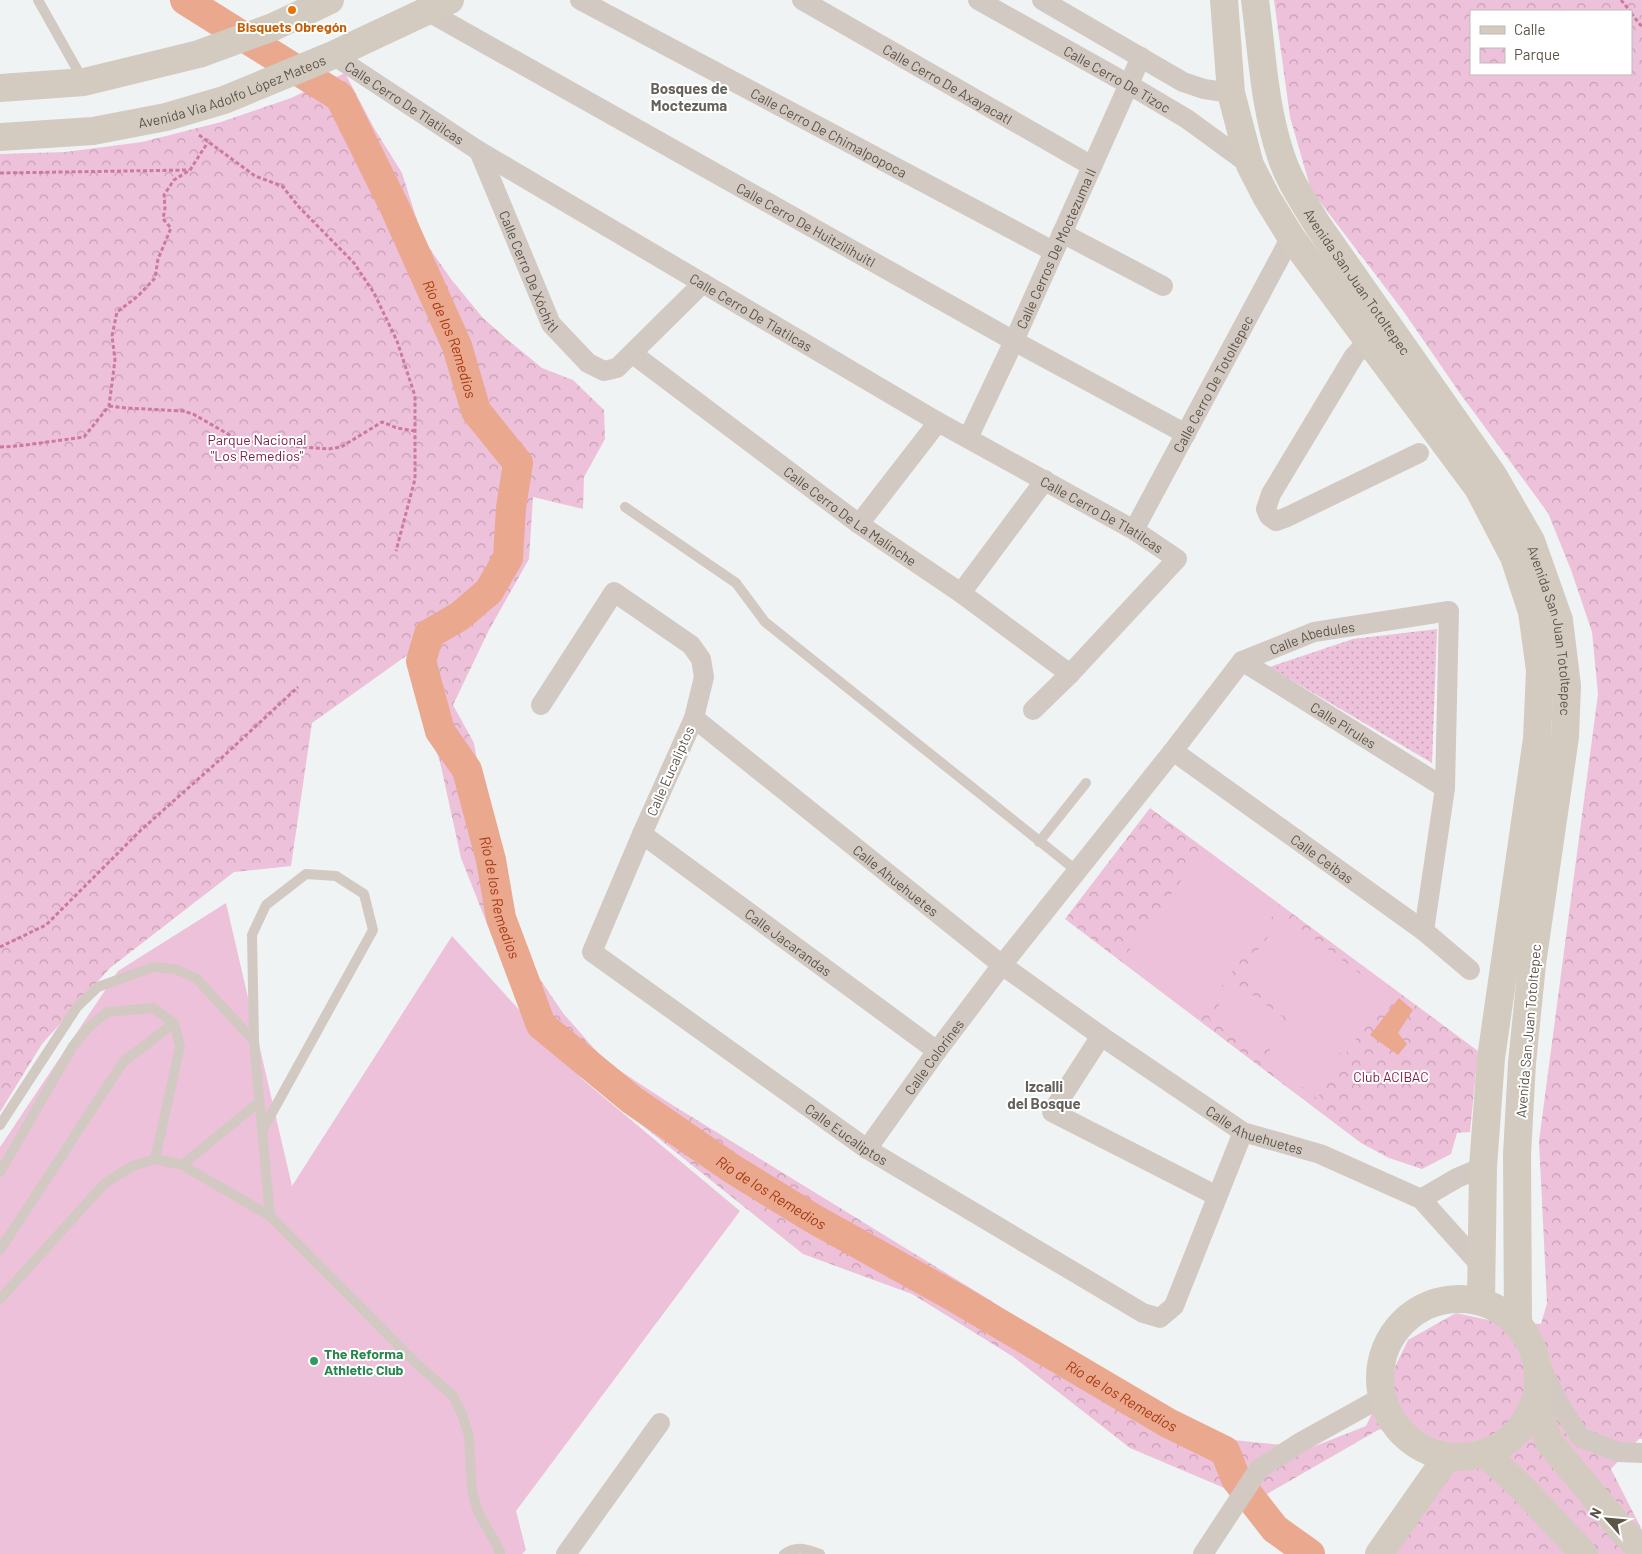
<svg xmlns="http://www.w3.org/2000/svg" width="1642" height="1554" font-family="Barlow,sans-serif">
  <defs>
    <pattern id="grass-dots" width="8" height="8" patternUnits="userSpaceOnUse" patternTransform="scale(1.25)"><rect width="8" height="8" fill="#eec1da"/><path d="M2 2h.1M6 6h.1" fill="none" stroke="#c49fb3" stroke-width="1.8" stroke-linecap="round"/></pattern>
    <pattern id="park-crowns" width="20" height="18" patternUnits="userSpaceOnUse" patternTransform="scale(1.25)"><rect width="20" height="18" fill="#eec1da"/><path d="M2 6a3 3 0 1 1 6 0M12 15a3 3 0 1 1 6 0" fill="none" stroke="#c49fb3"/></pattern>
  </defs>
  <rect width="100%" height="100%" fill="#f0f3f3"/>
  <path fill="url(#grass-dots)" d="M1437 629 1432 763 1269 667 1353 639Z"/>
  <g fill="url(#park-crowns)" fill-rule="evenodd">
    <path d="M1274 0H1642V1439H1639L1611 1469 1642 1530V1554H1392L1434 1498 1439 1446 1405 1424 1378 1430 1255 1501 1130 1448 1012 1356 912 1294 803 1254 633 1118 530 1018 493 939 461 858 440 762 421 707 423 644 312 723 291 866 234 872 110 968 42 1044 0 1112V154L65 152 142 142 221 122 291 98 345 73 374 128 402 173 423 239 451 279 483 318 508 340 542 368 573 380 604 410 605 439 584 477 583 509 533 497 529 559 489 630 453 705 474 743 495 861 527 960 563 1013 605 1061 674 1106 990 1300 1031 1329 1167 1411 1233 1440 1310 1448 1366 1426 1408 1340 1456 1313 1493 1321 1541 1324 1547 1303 1539 1141 1598 694 1592 632 1571 570 1548 513 1459 392 1404 312 1311 190 1290 117ZM1471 11H1631V74H1471Z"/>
    <path d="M1150 808 1478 1051 1470 1132 1457 1133 1451 1154 1422 1169 1389 1158 1361 1143 1065 919Z"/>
  </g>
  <g fill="#eec1da">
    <path d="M1205 849 1280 905 1198 1019 1121 961Z"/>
    <path d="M226 903 292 1186 452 936 582 1079 740 1211 516 1511 526 1550 522 1554H0V1147L118 971Z"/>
    <path d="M1284 916 1388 995 1344 1056 1238 976Z"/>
    <path d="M1236 983 1284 1018 1256 1054 1209 1018Z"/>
    <path d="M1290 1022 1342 1063 1317 1098 1264 1058Z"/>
  </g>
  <path fill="#eaa88f" d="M1399 998 1413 1010 1398 1033 1407 1044 1398 1055 1370 1035Z"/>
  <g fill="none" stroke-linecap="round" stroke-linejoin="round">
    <path stroke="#eaa88f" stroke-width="30" id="s1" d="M185 0 340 97 395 208 457 346 476 411 518 463 511 508 508 558 489 591 460 616 429 634 421 661 440 731 467 770 491 860 501 918 541 1025 632 1100 731 1168 814 1219 956 1298 1168 1423 1225 1451 1236 1479 1275 1529 1310 1554"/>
    <g stroke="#cb7a9d" stroke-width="3" stroke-dasharray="4 2.5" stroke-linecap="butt">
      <path d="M1621 0 1630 11"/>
      <path d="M1631 13 1642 27"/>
      <path d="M199 135 255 176 282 186 299 207 354 263 374 293 397 341 415 396V479L396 551"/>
      <path d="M0 173 189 170"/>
      <path d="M109 406 126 408 183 411 193 414 235 438 258 443 328 449 341 447 382 422 397 428 415 431"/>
      <path d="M0 447 18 446 84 437 109 406 115 360 112 336 117 312 138 296 155 278 158 259 171 228 163 219 165 208 164 195 174 180 190 170 208 142"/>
      <path d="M0 947 46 925 141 830 214 765 298 687"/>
    </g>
    <g stroke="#d2cac2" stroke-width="10">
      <path d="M38 0 83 80"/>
      <path d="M625 507 736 583 765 622 1077 871"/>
      <path d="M1039 842 1086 783"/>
      <path d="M0 1125 77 1007 98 987 153 967 175 969 196 978 254 1041"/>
      <path d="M262 1131 373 930 364 894 336 876 306 874 266 905 252 935 254 1041 270 1216 417 1364 453 1396 462 1414 469 1436 472 1491 478 1512 500 1551V1554"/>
      <path d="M182 1165 259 1102"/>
      <path d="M0 1172 73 1046 88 1028 107 1012 153 1008 174 1023 180 1046 155 1159"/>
      <path d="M0 1250 123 1062 174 1023"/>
      <path d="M0 1299 104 1184 132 1166 155 1159 182 1165 270 1216"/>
      <path d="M784 1554C797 1545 806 1549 820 1554"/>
    </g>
    <g stroke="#d2cac2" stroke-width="20">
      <path id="s2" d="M580 0 1053 251"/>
      <path id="s3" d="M802 0 1092 166"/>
      <path id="s4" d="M978 0 1128 84 1187 119 1250 165"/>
      <path d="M1042 0 1183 82 1204 89 1231 93"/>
      <path id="s5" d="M427 11 1014 341 1186 434"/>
      <path id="s6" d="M333 55 479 151 938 422 1134 530 1177 559 1070 674 1033 710"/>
      <path id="s7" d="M479 151 551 324 588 363 604 371 617 368 703 283"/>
      <path d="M1062 233 1163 286"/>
      <path d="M1369 340 1354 356 1271 494 1266 509 1269 516 1276 521 1287 517 1419 453"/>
      <path id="s8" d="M633 354 859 524 961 593 1070 674"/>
      <path id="s9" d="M968 438 1014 341 1141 57"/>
      <path d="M859 524 938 422"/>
      <path id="s10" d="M1134 530 1291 237"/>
      <path d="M961 593 1045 480"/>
      <path id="s11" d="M1242 661 1445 788"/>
      <path id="s12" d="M541 705 614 592 691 645 701 659 704 677 694 718 642 834 592 952 867 1149 1143 1313 1160 1318 1174 1306 1243 1132"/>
      <path id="s13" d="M694 718 1002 965 1101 1036 1243 1132 1320 1154 1421 1199 1482 1267"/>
      <path id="s14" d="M1173 751 1424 931 1470 970"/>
      <path id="s15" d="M642 834 937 1051"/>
      <path d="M1101 1036 1052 1112 1217 1196"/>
      <path id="s16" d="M867 1149 937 1051 1002 965 1173 751 1242 661 1314 632 1449 611 1445 788 1424 931"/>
      <path d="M1421 1199 1457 1178 1483 1167"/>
      <path d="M1535 1355 1557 1400 1580 1437 1618 1452 1642 1453"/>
      <path d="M566 1554 660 1423"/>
      <path d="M1203 1554 1259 1469 1301 1442 1382 1397"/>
    </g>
    <g stroke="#d3cbbf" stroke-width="28">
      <path d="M1224 0 1231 93 1250 165 1267 198 1291 237 1478 488 1514 557 1532 612 1540 670 1537 739 1491 1058 1483 1167 1481 1301"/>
      <path id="s17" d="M1255 0C1262 52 1264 106 1281 156 1289 181 1304 202 1317 224L1493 475 1531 541 1559 620 1567 686 1565 737 1532 964 1522 1063 1517 1155 1518 1323 1525 1334"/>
      <path d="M0 88 84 82 199 54 273 27 330 0"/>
      <path id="s18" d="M0 137 93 131 166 117 224 100 333 55 450 0"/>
      <circle cx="1459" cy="1378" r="79"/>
      <path d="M1535 1401 1549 1442 1623 1531 1642 1551"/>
      <path d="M1485 1453 1523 1489 1584 1554"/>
      <path d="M1379 1554 1447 1457"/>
    </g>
  </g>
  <circle fill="#e8710a" stroke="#fff" stroke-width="2" cx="292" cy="10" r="5"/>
  <circle fill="#2e9e5b" stroke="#fff" stroke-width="2" cx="314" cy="1361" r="5"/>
  <g text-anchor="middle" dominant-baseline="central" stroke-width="4" stroke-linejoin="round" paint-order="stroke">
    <g font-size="14" font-weight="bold" fill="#c56008" stroke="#fff">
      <text x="292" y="26">Bisquets Obregón</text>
    </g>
    <g font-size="14" fill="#5d5449" stroke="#fff">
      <text stroke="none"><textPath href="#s4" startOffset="160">Calle Cerro De Tizoc</textPath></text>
      <text stroke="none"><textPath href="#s3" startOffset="168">Calle Cerro De Axayacatl</textPath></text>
      <text stroke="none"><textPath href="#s18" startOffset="238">Avenida Via Adolfo López Mateos</textPath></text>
      <text stroke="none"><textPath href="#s6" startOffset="86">Calle Cerro De Tlatilcas</textPath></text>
      <text stroke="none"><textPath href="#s2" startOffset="282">Calle Cerro De Chimalpopoca</textPath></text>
      <text stroke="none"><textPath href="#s5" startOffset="435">Calle Cerro De Huitzilihuitl</textPath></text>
      <text stroke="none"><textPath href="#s9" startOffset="209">Calle Cerros De Moctezuma II</textPath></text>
      <text stroke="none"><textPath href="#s7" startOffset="130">Calle Cerro De Xóchitl</textPath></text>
      <text stroke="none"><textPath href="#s17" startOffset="306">Avenida San Juan Totoltepec</textPath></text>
      <text stroke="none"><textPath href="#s6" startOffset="491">Calle Cerro De Tlatilcas</textPath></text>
      <text stroke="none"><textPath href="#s10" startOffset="166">Calle Cerro De Totoltepec</textPath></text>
      <text stroke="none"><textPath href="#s8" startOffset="271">Calle Cerro De La Malinche</textPath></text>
      <text stroke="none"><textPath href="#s6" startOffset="896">Calle Cerro De Tlatilcas</textPath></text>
      <text stroke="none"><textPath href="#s17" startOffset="711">Avenida San Juan Totoltepec</textPath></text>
      <text stroke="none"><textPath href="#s16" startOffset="690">Calle Abedules</textPath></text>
      <text stroke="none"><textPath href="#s11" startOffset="120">Calle Pirules</textPath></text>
      <text transform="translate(670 771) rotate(-66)">Calle Eucaliptos</text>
      <text stroke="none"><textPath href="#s14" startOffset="184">Calle Ceibas</textPath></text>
      <text stroke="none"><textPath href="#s13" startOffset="259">Calle Ahuehuetes</textPath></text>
      <text stroke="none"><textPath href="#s15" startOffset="182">Calle Jacarandas</textPath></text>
      <text transform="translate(1528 1031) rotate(-85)">Avenida San Juan Totoltepec</text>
      <text stroke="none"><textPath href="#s16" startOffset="114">Calle Colorines</textPath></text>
      <text stroke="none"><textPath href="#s13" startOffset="698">Calle Ahuehuetes</textPath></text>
      <text stroke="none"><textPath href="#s12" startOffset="874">Calle Eucaliptos</textPath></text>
    </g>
    <g font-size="14" fill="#7e1a46" stroke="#fff">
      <text x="257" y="439">Parque Nacional<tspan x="257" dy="16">"Los Remedios"</tspan></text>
      <text x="1391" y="1076">Club ACIBAC</text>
    </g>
    <g font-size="14" font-weight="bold" fill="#27864d" stroke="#fff" text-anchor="start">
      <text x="324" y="1353">The Reforma<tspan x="324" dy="16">Athletic Club</tspan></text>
    </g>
    <g font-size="15" font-weight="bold" fill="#65625d" stroke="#fff">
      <text x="689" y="88">Bosques de<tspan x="689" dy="17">Moctezuma</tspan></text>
      <text x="1044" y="1086">Izcalli<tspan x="1044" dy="17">del Bosque</tspan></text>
    </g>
    <g font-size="15" font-style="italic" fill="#a83a11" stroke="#fff">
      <text stroke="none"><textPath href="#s1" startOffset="449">Río de los Remedios</textPath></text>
      <text stroke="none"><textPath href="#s1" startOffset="1080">Río de los Remedios</textPath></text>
      <text stroke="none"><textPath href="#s1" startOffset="1500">Río de los Remedios</textPath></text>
      <text stroke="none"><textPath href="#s1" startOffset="1905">Río de los Remedios</textPath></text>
    </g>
  </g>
  <rect x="1470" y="10" width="162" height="65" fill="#ffffff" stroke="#bebbb6"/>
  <rect x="1480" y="26" width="25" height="8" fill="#d3cbbf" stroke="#bebbb6"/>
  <text x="1514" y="35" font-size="15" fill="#5d5449">Calle</text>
  <rect x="1480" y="48" width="25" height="15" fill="url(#park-crowns)" stroke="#bebbb6"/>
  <text x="1514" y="60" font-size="15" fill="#5d5449">Parque</text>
  <g transform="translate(1607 1519) rotate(297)" stroke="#ffffff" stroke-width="4" paint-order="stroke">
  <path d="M0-4L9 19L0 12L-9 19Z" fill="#5d5449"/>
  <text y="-8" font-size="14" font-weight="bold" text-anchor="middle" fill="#5d5449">N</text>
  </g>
</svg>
